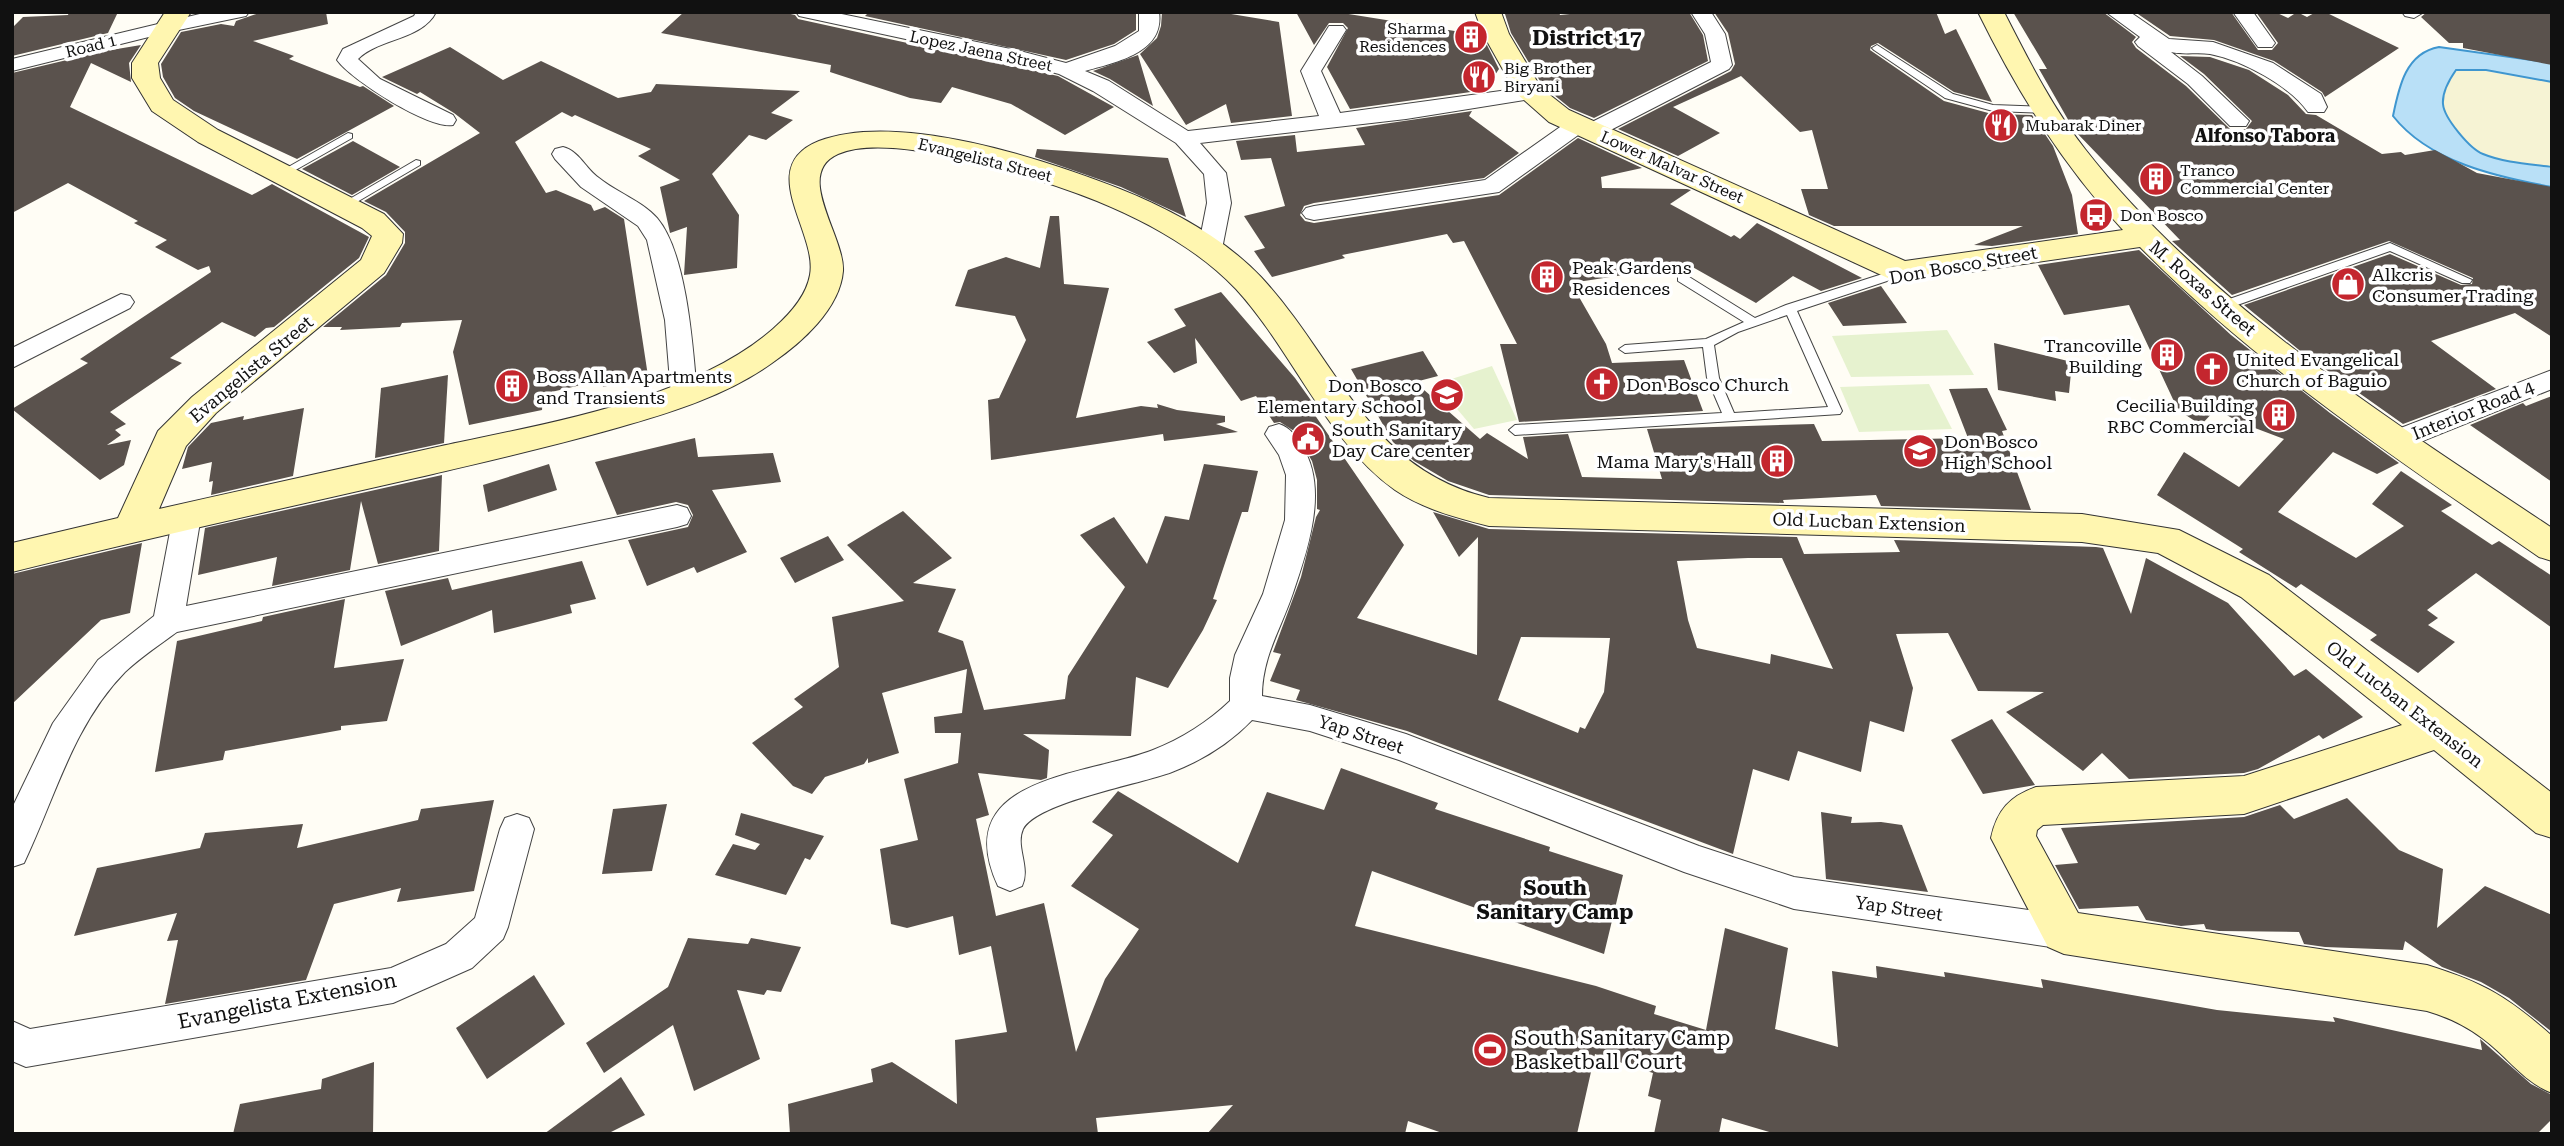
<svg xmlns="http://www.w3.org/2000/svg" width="2564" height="1146" font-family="'Roboto Serif',serif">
  <rect width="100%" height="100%" fill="#fffdf5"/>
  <path fill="#f6f3d4" d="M2466 68 2552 82V167L2502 160 2479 152 2455 129 2442 106 2447 82 2456 70Z"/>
  <g fill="#e6f2cf">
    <path d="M1947 330 1974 375 1851 377 1832 336Z"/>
    <path d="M1492 366 1517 420 1474 429 1436 384Z"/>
    <path d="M1929 384 1952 429 1859 432 1840 387Z"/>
  </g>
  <path fill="#b9e0f7" stroke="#3f96cf" stroke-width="2" d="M2439 47 2552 63V82L2486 70H2456C2449 80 2442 92 2443 104 2444 118 2470 149 2483 154 2505 163 2529 164 2552 167V187C2497 177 2429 162 2393 116 2399 86 2406 53 2439 47Z"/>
  <g fill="#5a524d" fill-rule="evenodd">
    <path d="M69 12H118L108 33 12 56V28L23 17 68 15Z"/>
    <path d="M262 12H326L328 24 253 41 294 56 289 59 360 87 363 86 394 106 297 159 194 111 175 98 163 77 161 64 181 32 221 24 234 26 236 21Z"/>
    <path d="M684 12H782L795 15 798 19 1058 76 1114 107 1065 135 1011 104 952 87 941 103 910 98 830 72 831 65 661 33Z"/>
    <path d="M869 12 894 14 898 12H1136V30L1114 44 1066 60 865 16Z"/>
    <path d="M1162 12H1219L1279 22 1292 116 1231 123 1226 104 1186 125 1140 54 1157 38 1161 26Z"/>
    <path d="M1296 12H1336L1461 32 1467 22 1476 23 1499 69 1485 90 1350 109 1327 67 1348 28 1343 23H1329L1314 45Z"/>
    <path d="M1559 12 1560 15 1590 12H1689L1703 35 1708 61 1594 118 1570 108 1543 86 1511 33 1505 14Z"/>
    <path d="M1714 12H1936L1945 34 1956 29 1992 102 1954 92 1878 43 1871 46 1870 50 1944 101 1992 114 2032 115 2053 146 2072 195 2078 234 1992 246 1974 245 2023 226H1834L1809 215 1801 189H1828L1812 130 1800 132 1741 76 1673 107 1720 133 1678 156 1618 129 1731 71 1735 64 1728 33Z"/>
    <path d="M2013 12H2103L2136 37 2132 42 2136 48 2186 86 2230 129H2246L2252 121 2204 74 2180 56 2210 57 2249 70 2288 95 2306 114 2316 115 2382 154 2401 152 2405 155 2435 150 2477 173 2552 187V337L2515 313 2431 341 2496 389 2403 424 2304 354 2244 305 2390 254 2461 285 2472 284 2473 278 2389 241 2232 295 2172 241 2180 240 2074 130 2039 69H2047Z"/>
    <path d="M2135 12H2231L2258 50H2272L2278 43 2256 12H2275L2288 18 2297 12 2307 17 2316 12H2325L2399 48 2325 97 2322 92 2274 61 2214 40 2170 36Z"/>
    <path d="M2427 12H2552V65L2463 48V43H2449L2421 17Z"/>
    <path d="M141 45 129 63 131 82 91 63 70 107 252 195 272 184 369 237 359 258 274 327 266 328 255 337 222 322 170 358 182 363 110 412 126 424 115 430 121 435 107 445 131 440 124 465 100 480 12 409 88 363 80 359 211 272 209 266 198 270 155 247 167 240 134 223 138 221 68 183 12 213V73L105 51Z"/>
    <path d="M450 47 503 80 541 61 618 98 651 92 656 84 800 91 771 113 793 120 766 140 749 135 712 174 739 215 737 268 684 275 687 227 670 233 660 187 680 180 638 156 651 149 575 115 572 117 562 112 515 142 546 193 556 190 591 205 594 211 605 207 624 219 648 376 603 387 602 380 543 394 542 410 469 425 453 352 462 320 402 323 400 327 340 330 342 327H323L386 275 405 243V232L386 212 364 201 480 133 454 113 420 92 417 94 382 77Z"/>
    <path d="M1138 55 1153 106 1110 79 1093 71Z"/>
    <path d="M1472 111 1469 116 1519 153 1484 178 1314 203 1304 206 1300 215 1305 221 1314 223 1499 195 1578 138 1642 168 1601 177 1602 188 1687 189 1691 190 1670 204 1731 237 1734 235 1740 239 1757 223 1862 278 1821 291 1793 276 1756 303 1689 265 1571 283 1606 344 1612 363 1684 360 1703 411 1519 422 1500 344H1517L1464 241 1453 243 1447 234 1342 255 1345 258 1272 277 1254 251 1265 248 1244 216 1285 206 1271 158 1241 160 1236 141 1295 135 1297 152 1365 145 1356 128Z"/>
    <path d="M353 141 400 167 352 195 302 169Z"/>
    <path d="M1037 149 1168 158 1186 217 1121 187 1035 157Z"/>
    <path d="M1050 216H1059L1064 284 1109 288 1076 418 1141 406 1158 408 1157 404 1177 410 1225 416V422L1216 424 1238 432 1164 441 1163 434 991 460 988 400 999 398 1026 340 1015 316 955 306 968 270 1006 257 1040 268Z"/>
    <path d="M2139 250 2231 335 2330 413 2399 463 2377 474 2333 452 2278 512 2356 558 2404 526 2372 504 2401 471 2452 505 2441 511 2492 545 2499 541 2552 576V628L2476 573 2427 610 2438 618 2428 625 2455 642 2418 673 2370 640 2377 635 2301 584 2296 588 2239 552 2243 549 2157 495 2184 452 2239 487 2284 439 2239 422 2216 409 2201 425 2178 410 2129 305 2064 315 2038 265Z"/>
    <path d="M1881 286 1907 323 1843 326 1828 303Z"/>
    <path d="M1221 292 1295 378 1315 406 1310 408 1404 545 1357 618 1477 655 1478 537 1459 557 1433 512 1489 529 1797 537 1804 554 1900 552 1894 540 2096 547 2103 548 2131 614 2146 558 2228 603 2294 676 2306 669 2363 717 2323 739 2319 735 2258 769 2244 773 2129 779 2102 753 2083 771 2006 712 2044 692 1978 691 1948 633 1896 634 1913 688 1904 732 1870 721 1861 772 1798 751 1789 781 1753 769 1733 854 1407 731 1296 700 1300 690 1270 681 1281 654 1273 652 1301 577 1316 517 1320 510 1317 509V480L1312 461 1294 431 1280 422 1274 423 1256 396 1241 401 1195 338 1197 363 1174 373 1147 342 1186 326 1174 309ZM1748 558H1782L1833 669 1771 654 1770 664 1697 648 1688 620 1677 561ZM1521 637 1610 638 1604 692 1585 729 1580 727 1578 733 1498 700Z"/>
    <path d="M1994 343 2072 362 2069 393 2055 391 2056 401 1998 390Z"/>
    <path d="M1423 351 1438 376 1415 382 1480 439 1487 433 1528 459 1523 437 1568 434 1582 477 1662 479 1647 429 1814 424 1822 441 1968 438 1949 389 1987 388 2007 430 2002 431 2031 510 1881 506 1876 495 1783 500 1784 503 1489 495 1448 481 1414 461 1393 442 1351 369Z"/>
    <path d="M448 375 444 443 375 458 381 388Z"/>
    <path d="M2552 396V482L2470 425 2523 403 2526 406Z"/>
    <path d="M304 408 293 476 211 495 213 481 209 482 212 462 182 469 188 447 211 423 244 416 243 420Z"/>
    <path d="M695 438 698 457 773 453 781 482 712 490 747 552 697 573 694 567 647 586 628 540 688 527 693 515 688 505 676 502 617 515 595 462Z"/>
    <path d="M549 464 557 490 488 512 483 485Z"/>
    <path d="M1204 464 1258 471 1248 512H1242L1213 599 1217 600 1203 630 1168 688 1136 677 1131 736 1023 734 1049 750 1047 778 1041 780 978 773 989 815 976 819 996 916 1044 903 1076 1052 1105 979 1139 929 1071 886 1113 835 1092 822 1118 791 1238 863 1267 792 1324 810 1341 768 1438 803 1435 809 1550 847 1549 851 1623 875 1604 954 1372 871 1355 926 1596 986 1656 1006 1654 1014 1706 1030 1725 928 1788 948 1775 1029 1838 1047 1832 971 1877 978 1876 966 1945 977 1944 972 2043 988 2041 979 2217 1010 2335 1022 2333 1017 2482 1050 2480 1039 2531 1084 2552 1095V1119L2537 1134H1776L1722 1118 1719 1134H1654L1661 1100 1648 1096 1653 1073 1595 1054 1577 1134H1445L1408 1121 1405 1134H1207L1233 1105 1096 1118 1098 1134H790L788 1104 873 1082 871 1069 892 1062 957 1104 955 1040 1007 1032 991 946 959 955 953 916 907 928 891 924 880 849 918 840 904 779 958 763 961 733H935L934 717 962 713 967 669 882 693 899 753 868 763V758L864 764 825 777 812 794 793 786 752 743 803 707 794 699 839 667 832 617 904 601 847 545 903 511 952 558 913 583 956 589 938 632 963 641 984 710 1065 699 1068 676 1125 587 1080 535 1114 517 1147 564 1165 516 1189 520Z"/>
    <path d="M442 475 439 551 378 564 361 501 350 570 272 586 277 557 198 575 205 528Z"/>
    <path d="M828 536 844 560 795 583 780 558Z"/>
    <path d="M142 543 130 613 101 620 12 704V574Z"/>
    <path d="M582 561 596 599 570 605 572 613 494 633 492 610 401 646 385 591 448 578 452 590Z"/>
    <path d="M345 599 334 668 404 659 387 721 341 726V730L225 751 223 760 155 772 177 641 262 621 263 617Z"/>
    <path d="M1992 719 2035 785 1983 794 1951 740Z"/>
    <path d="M2347 798 2399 850 2443 869 2437 928 2485 886 2552 915V1032L2509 998 2481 982 2442 967 2405 941 2403 950 2325 947 2304 944 2299 932 2219 931 2206 929 2204 924 2181 926 2146 920 2138 906 2079 909 2055 865 2078 863 2061 828 2244 817 2280 805 2294 819Z"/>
    <path d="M494 800 474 891 397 902 401 888 334 904 306 980 165 1004 178 940 167 941 177 913 74 936 97 868 200 848 205 833 303 824 297 848 418 820 421 809Z"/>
    <path d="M667 804 652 871 602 874 613 809Z"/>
    <path d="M1821 812 1852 817 1851 823 1881 822 1902 825 1928 892 1826 879Z"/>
    <path d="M741 813 824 836 810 860 805 858 786 895 715 875 733 844 755 850 760 844 735 835Z"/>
    <path d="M688 938 748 944 751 938 801 947 781 992 767 990 764 995 737 990 760 1059 694 1091 673 1025 604 1073 586 1043 668 987Z"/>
    <path d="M534 975 565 1024 487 1079 456 1028Z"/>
    <path d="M374 1062 373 1134H233L240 1104 321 1089 322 1079Z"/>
    <path d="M621 1077 645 1115 607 1134H544Z"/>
  </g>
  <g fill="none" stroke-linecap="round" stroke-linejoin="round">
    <g stroke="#444" stroke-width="2">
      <g id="lane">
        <path d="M1877 45 1953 94 1993 105 2045 107 2050 110 2045 113 1993 111 1945 98 1874 50 1872 48Z"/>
        <path d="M348 133 352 134V138L285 176H277L276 174Z"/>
        <path d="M416 160 420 161V165L345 209H337L336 207Z"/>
        <path d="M2390 243 2472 280 2470 283H2462L2390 251 2226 309 2222 310 2216 306 2218 303Z"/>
        <path d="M1901 268 1907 272 1905 275 1797 311 1842 411 1840 414 1515 435 1509 430 1515 425 1722 413 1707 378 1703 347 1625 353 1619 349 1625 345 1706 339 1744 322 1678 281V275H1686L1755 318 1786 305ZM1787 315 1828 407 1734 413 1719 378 1714 345 1738 332Z"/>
      </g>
    </g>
    <g stroke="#444" stroke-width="2">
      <g id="street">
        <path d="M208 12H249L246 16 169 32 12 71V59Z"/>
        <path d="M416 12H436C422 40 379 38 358 59L380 79 453 115 456 120 453 125C430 130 351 80 337 60L343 49 414 16Z"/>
        <path d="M796 12H832L1020 51 1066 63 1115 46 1139 31V12H1159C1165 53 1116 62 1085 71L1109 81 1188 131 1319 116 1301 71 1329 26H1343L1346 30 1321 71 1340 113 1530 87 1538 88 1541 93 1538 98 1530 99 1406 119 1200 143 1226 173 1231 203 1222 249 1219 254 1210 256 1201 254 1198 249 1207 203 1204 174 1176 143 1093 91 1059 74 1017 63 799 16Z"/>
        <path d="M1691 12H1711L1725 34 1732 65 1729 69 1599 136 1591 138 1581 133 1499 192 1314 220 1306 218 1302 213 1306 208 1314 206 1485 180 1570 120 1578 118 1588 124 1711 62 1705 34Z"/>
        <path d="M2106 12H2130L2169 39 2213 42 2273 63 2321 94 2327 107 2324 112H2308C2290 86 2242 60 2210 54 2197 52 2184 55 2171 52L2202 76 2249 121 2246 126H2230L2188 84 2138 46 2135 42 2140 37Z"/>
        <path d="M2233 12H2253L2275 43 2272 47H2258Z"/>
        <path d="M2402 12H2424L2414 18 2405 16Z"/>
        <path d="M563 147C579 151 586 169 599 178 616 192 642 201 657 218 687 253 693 348 697 394L693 400 684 403 675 400 671 394 665 320 647 240 638 226 581 187 555 159 552 154 555 149Z"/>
        <path d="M121 294 130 296 134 302 130 308 12 368V348Z"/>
        <path d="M2552 370V389L2405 448 2395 451 2385 448 2381 441 2385 434Z"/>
        <path d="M1279 424C1291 428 1295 436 1302 446 1329 488 1308 549 1293 593 1281 629 1262 657 1262 696L1310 705 1406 734 1699 846 1794 877 2064 915 2077 920 2082 932 2077 944 2064 949 1794 909 1684 872 1399 760 1310 731 1252 720C1230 743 1201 761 1172 772 1141 784 1037 802 1023 829 1015 847 1031 867 1022 886L1010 891 998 886C947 776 1087 776 1153 750 1181 739 1208 722 1230 701V678L1235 655 1263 594 1285 520 1286 475 1279 455 1265 434 1269 427Z"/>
        <path d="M187 505 197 508 201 516 186 606 677 505 687 508 691 516 687 524 677 527 177 632C159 645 141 657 125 672 73 725 55 798 24 863L12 867V808L53 723 98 660 154 616 173 516 177 508Z"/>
        <path d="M517 814 529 818 534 829 508 927 503 939 472 968 393 1003 26 1067 12 1061V1021L30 1029 391 968 446 944 475 918 500 829 505 818Z"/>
      </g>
    </g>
    <g stroke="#333" stroke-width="2">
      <g id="secondary">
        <path d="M165 12H191L158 63 160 78 173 100 218 130 384 214 403 234 402 243 384 273 216 413 186 446 159 509C251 488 344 468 437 447 542 424 690 401 773 329 789 315 806 297 810 275 818 232 754 167 819 141 898 111 1044 159 1120 189 1170 209 1224 238 1261 277 1338 360 1367 469 1489 498L2082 514 2179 530 2269 575 2552 793V838L2536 833 2434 750 2244 814 2043 825 2037 830 2036 836 2078 913 2427 965C2484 983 2507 996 2552 1036V1093C2523 1082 2507 1056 2482 1038 2465 1025 2447 1017 2427 1011L2064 954 2048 947 1991 838C1997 810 2010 796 2036 787L2244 776 2402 725 2241 597 2158 553 2082 542 1489 526C1457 518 1423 509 1395 490 1327 442 1292 350 1236 289 1199 250 1146 221 1097 201 1041 179 893 130 838 154 793 174 845 236 843 271 840 309 801 343 772 363 727 395 673 412 620 427 558 445 496 459 433 474 293 506 152 537 12 572V543L118 518 158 431 192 397 361 260 372 236 362 228 198 142 152 111 132 78V63Z"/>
        <path d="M1475 12H1501L1509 34 1541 88 1569 110 1905 261 2123 230C2062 164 2018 93 1978 12H2004C2028 59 2052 107 2085 149 2205 303 2390 420 2552 528V561L2539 557C2401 462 2258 367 2140 247L1901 282 1890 279 1549 122 1516 93 1483 34Z"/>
      </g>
    </g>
    <use href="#lane" fill="#fff" fill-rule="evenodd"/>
    <use href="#street" fill="#fff" fill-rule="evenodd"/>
    <use href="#secondary" fill="#fff6b0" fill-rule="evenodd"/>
  </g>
  <defs>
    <g id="building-disc" transform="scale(1.75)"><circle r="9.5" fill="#c4262e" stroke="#fff"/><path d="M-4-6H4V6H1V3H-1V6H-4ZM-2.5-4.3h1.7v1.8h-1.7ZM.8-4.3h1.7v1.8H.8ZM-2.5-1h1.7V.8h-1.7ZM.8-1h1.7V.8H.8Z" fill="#fff"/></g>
    <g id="restaurant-disc" transform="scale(1.75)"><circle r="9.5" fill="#c4262e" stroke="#fff"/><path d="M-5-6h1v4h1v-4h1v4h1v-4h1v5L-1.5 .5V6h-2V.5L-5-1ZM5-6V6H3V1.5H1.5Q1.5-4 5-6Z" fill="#fff"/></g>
    <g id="bus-disc" transform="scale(1.75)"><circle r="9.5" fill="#c4262e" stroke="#fff"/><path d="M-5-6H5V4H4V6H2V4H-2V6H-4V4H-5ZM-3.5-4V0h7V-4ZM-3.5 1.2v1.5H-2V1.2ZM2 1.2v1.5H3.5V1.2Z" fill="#fff"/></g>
    <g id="shop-disc" transform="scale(1.75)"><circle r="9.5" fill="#c4262e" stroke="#fff"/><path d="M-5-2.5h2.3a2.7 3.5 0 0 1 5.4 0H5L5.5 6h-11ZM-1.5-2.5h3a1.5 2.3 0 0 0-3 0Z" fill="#fff"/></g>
    <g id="church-disc" transform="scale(1.75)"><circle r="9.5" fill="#c4262e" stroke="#fff"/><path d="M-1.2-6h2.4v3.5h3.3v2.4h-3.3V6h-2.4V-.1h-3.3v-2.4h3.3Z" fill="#fff"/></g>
    <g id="school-disc" transform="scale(1.75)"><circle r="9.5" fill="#c4262e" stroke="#fff"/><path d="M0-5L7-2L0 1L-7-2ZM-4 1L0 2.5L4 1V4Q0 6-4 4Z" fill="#fff"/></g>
    <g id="civic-disc" transform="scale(1.75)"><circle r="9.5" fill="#c4262e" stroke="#fff"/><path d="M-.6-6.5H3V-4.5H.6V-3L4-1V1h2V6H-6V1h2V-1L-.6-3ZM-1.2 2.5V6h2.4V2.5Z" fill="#fff"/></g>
    <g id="stadium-disc" transform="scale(1.75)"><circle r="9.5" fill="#c4262e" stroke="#fff"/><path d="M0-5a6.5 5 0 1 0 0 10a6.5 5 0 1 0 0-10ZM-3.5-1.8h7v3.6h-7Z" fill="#fff"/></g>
  </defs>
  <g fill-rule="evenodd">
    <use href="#building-disc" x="1471" y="37"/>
    <use href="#restaurant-disc" x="1479" y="77"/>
    <use href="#restaurant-disc" x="2001" y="125"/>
    <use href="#building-disc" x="2156" y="179"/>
    <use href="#bus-disc" x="2096" y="215"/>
    <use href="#building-disc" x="1547" y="277"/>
    <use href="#shop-disc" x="2348" y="284"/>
    <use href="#building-disc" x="2167" y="355"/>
    <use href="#church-disc" x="2212" y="369"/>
    <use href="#church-disc" x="1602" y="384"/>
    <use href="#building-disc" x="512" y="386"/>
    <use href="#school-disc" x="1447" y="395"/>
    <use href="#building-disc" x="2279" y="415"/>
    <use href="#civic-disc" x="1308" y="439"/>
    <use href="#school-disc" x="1920" y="451"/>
    <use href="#building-disc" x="1777" y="461"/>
    <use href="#stadium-disc" x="1490" y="1050"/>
  </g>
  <g text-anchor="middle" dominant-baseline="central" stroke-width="7" stroke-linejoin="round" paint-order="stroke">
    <g font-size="16" fill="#111" stroke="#fff" text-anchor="start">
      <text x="1446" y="28" text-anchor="end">Sharma<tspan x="1446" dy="18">Residences</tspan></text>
      <text x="1504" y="68">Big Brother<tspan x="1504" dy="18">Biryani</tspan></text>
      <text x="2025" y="125">Mubarak Diner</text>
      <text x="2180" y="170">Tranco<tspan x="2180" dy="18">Commercial Center</tspan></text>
      <text x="2120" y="215">Don Bosco</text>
    </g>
    <g font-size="16" fill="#111" stroke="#fff">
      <text transform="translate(91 46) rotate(-14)">Road 1</text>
      <text transform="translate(981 51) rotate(12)">Lopez Jaena Street</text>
      <text transform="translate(985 160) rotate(14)">Evangelista Street</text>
      <text transform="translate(1672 167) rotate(24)">Lower Malvar Street</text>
    </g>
    <g font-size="18" font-weight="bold" fill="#111" stroke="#fff">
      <text x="2265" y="135">Alfonso Tabora</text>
    </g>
    <g font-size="18" fill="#111" stroke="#fff">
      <text transform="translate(1963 265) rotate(-10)">Don Bosco Street</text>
      <text transform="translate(2203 288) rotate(41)">M. Roxas Street</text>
      <text transform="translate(251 369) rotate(-40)">Evangelista Street</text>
      <text transform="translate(2473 410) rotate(-22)">Interior Road 4</text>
      <text transform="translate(1869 522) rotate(2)">Old Lucban Extension</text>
      <text transform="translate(2405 704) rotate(38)">Old Lucban Extension</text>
      <text transform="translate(1361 734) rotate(18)">Yap Street</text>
      <text transform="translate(1899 908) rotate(8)">Yap Street</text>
    </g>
    <g font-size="18" fill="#111" stroke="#fff" text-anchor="start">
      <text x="1572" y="267">Peak Gardens<tspan x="1572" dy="21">Residences</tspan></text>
      <text x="2372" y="274">Alkcris<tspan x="2372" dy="21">Consumer Trading</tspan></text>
      <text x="2142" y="345" text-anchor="end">Trancoville<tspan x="2142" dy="21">Building</tspan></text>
      <text x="2236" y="359">United Evangelical<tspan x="2236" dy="21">Church of Baguio</tspan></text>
      <text x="536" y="376">Boss Allan Apartments<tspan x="536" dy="21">and Transients</tspan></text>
      <text x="1626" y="384">Don Bosco Church</text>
      <text x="1422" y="385" text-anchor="end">Don Bosco<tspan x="1422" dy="21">Elementary School</tspan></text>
      <text x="2254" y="405" text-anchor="end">Cecilia Building<tspan x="2254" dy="21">RBC Commercial</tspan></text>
      <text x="1332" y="429">South Sanitary<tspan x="1332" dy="21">Day Care center</tspan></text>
      <text x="1944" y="441">Don Bosco<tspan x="1944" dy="21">High School</tspan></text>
      <text x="1752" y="461" text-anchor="end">Mama Mary's Hall</text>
    </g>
    <g font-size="21" font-weight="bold" fill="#111" stroke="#fff">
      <text x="1587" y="38">District 17</text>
    </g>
    <g font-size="21" font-weight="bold" fill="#111" stroke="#fff">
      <text x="1555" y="888">South<tspan x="1555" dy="24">Sanitary Camp</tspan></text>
    </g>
    <g font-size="21" fill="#111" stroke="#fff">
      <text transform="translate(287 1001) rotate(-11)">Evangelista Extension</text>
    </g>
    <g font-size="21" fill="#111" stroke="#fff" text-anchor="start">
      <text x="1514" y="1038">South Sanitary Camp<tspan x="1514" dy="24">Basketball Court</tspan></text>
    </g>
  </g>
  <rect width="2564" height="1146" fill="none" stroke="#111111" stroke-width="28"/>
</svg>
